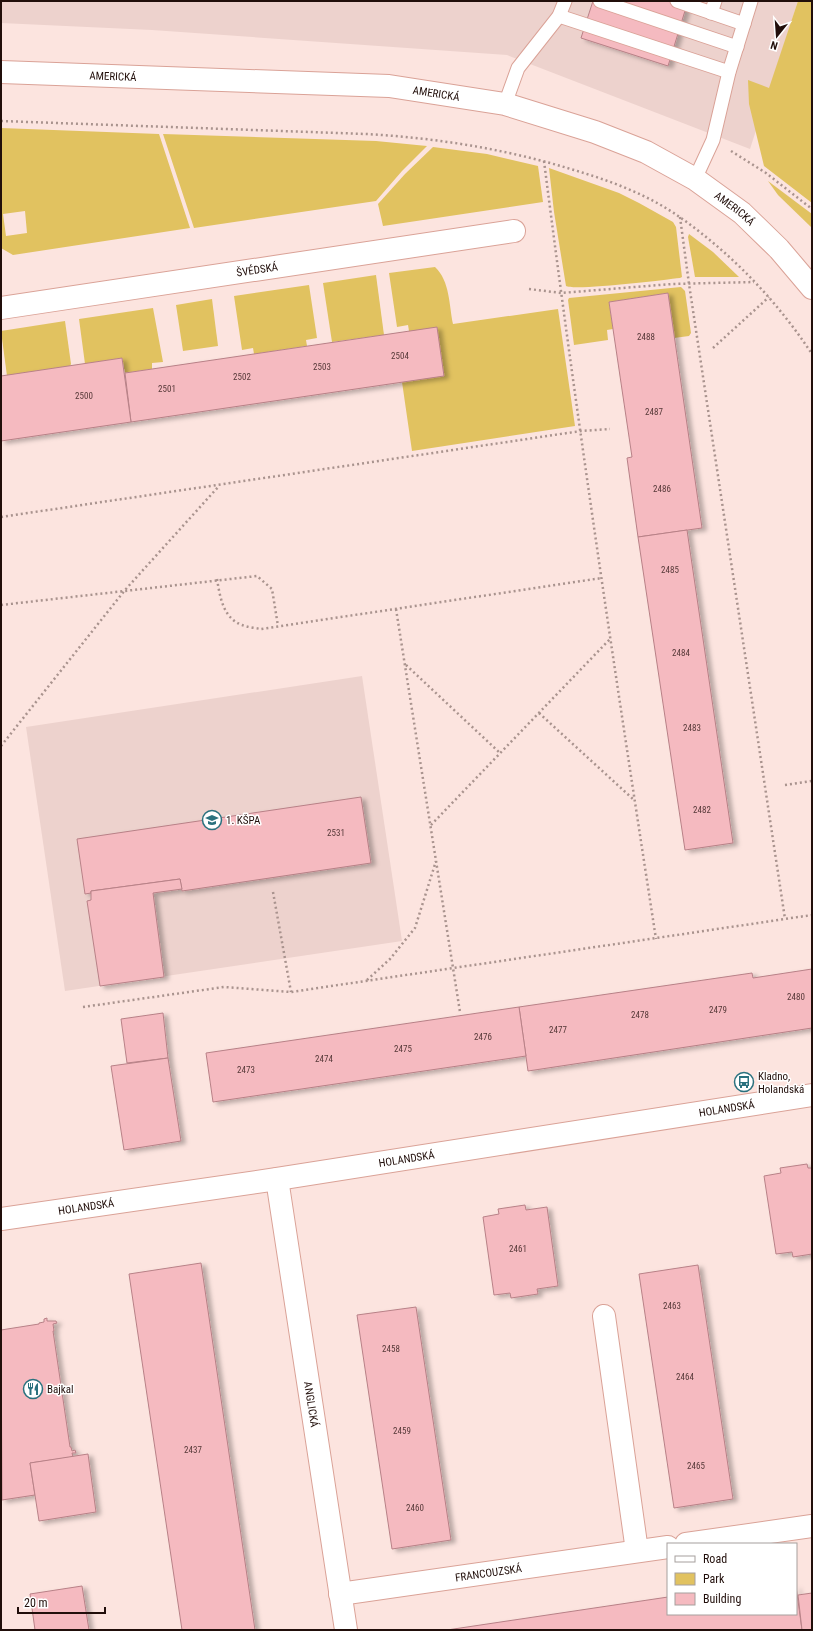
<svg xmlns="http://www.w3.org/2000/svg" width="813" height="1631" font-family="'Roboto Condensed',sans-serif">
  <defs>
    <filter id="shadow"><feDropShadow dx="4.5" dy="2.5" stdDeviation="2" flood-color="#0004"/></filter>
  </defs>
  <rect width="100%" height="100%" fill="#fce4df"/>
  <g fill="#edd2cd">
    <path d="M1 1H798L750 149 507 55 152 30 1 23Z"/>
    <path d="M362 676 402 941 65 991 26 727Z"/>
  </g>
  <g fill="#e1c260" fill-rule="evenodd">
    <path d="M798 1H812V203L764 166 749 104 748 80 769 88Z"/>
    <path d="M1 128 159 134 190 228 13 255 1 248ZM25 211 27 233 6 236 3 214Z"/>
    <path d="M163 134 376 141 427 146 402 171 376 201 194 228Z"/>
    <path d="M433 147 487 154 538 166 543 202 383 226 378 204 405 174Z"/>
    <path d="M549 168 619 193 639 203 673 222 676 227 682 277 680 278C663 280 574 291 566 286L554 212Z"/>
    <path d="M768 181 812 214V228L778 195Z"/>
    <path d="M689 234 713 252 739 277H695L688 237Z"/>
    <path d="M435 267C450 281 449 305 453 324L558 309 575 426 412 451 402 382 409 331 408 325 397 327 389 273Z"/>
    <path d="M376 275 384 335 332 342 323 283Z"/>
    <path d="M309 285 317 338 306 340 307 346 254 354 253 348 242 350 234 296Z"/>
    <path d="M681 287 685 291 691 333 689 336 674 338 668 293 609 302 613 329 607 330 608 340 574 345 568 300 569 298Z"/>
    <path d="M212 299 218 346 183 351 176 305Z"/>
    <path d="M153 308 163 362 152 363V369L125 373 122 358 85 364 79 319Z"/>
    <path d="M65 321 71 364 70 366 7 376 1 331Z"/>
  </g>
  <g fill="#f5bac0" stroke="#b88187" filter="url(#shadow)">
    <path d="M593 1H688L668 66 581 38Z"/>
    <path d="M668 293 702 528 638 537 627 458 632 457 609 302Z"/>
    <path d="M437 327 444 376 131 422 125 373Z"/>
    <path d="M122 358 131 422 1 441V376Z"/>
    <path d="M687 530 733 843 685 850 638 537Z"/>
    <path d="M361 797 371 863 182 891 180 879 91 891V893L85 894 77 839Z"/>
    <path d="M180 879 182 889 153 893 164 977 100 986 87 901 91 900V891Z"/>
    <path d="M812 969V1028L528 1071 519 1007 752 973 753 978Z"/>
    <path d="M519 1007 526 1056 213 1102 206 1053Z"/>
    <path d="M163 1013 168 1058 127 1063 121 1019Z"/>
    <path d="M168 1058 181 1141 124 1150 111 1066Z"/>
    <path d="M807 1164 808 1168H812V1254L793 1257 792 1252 776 1254 764 1176 781 1173 780 1168Z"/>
    <path d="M525 1205 526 1210 547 1207 558 1286 537 1289 538 1294 511 1298 510 1293 494 1295 483 1217 499 1214 498 1209Z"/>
    <path d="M201 1263 255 1630H182L129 1274Z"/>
    <path d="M698 1265 733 1499 674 1508 639 1274Z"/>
    <path d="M416 1307 451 1540 392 1549 357 1315Z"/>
    <path d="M47 1318V1321H56L57 1323 53 1324 54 1331H53L70 1447H71L72 1451 75 1450 76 1453H72L73 1457 30 1463 35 1495 2 1500 1 1330 39 1324V1323L44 1322V1319Z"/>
    <path d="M88 1454 96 1512 39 1521 30 1463Z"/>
    <path d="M82 1586 89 1630H35L30 1594Z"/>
    <path d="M796 1586 802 1630H447L668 1597V1614H796Z"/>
    <path d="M812 1593V1630H802L798 1595Z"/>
  </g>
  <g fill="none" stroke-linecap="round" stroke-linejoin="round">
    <g stroke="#daa297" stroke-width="15">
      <g id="service">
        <path d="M600 1 737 47"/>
        <path d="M677 1 744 24"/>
        <path d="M711 13 715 1"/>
        <path d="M559 16 729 72"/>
        <path d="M505 104 518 68 559 16 565 1"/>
        <path d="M695 179 713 140 729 72 751 1"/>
      </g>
    </g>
    <g stroke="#daa297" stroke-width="24">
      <g id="minor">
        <path id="s1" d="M1 72 389 86 505 104 595 132 646 152 695 179 742 213 779 249 812 288"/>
        <path id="s2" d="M1 308 514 231"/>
        <path id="s3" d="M277 1179 346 1630"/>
        <path id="s4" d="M1 1219 277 1179 812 1095"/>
        <path d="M604 1316 637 1551"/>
        <path d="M686 1544 812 1526"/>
        <path id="s5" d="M340 1594 668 1547"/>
      </g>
    </g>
    <g stroke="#a9938e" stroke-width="2.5" stroke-dasharray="2 3" stroke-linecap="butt">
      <path d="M1 121 366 134C437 138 506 149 574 170 611 181 649 195 681 218 732 254 777 301 812 354"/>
      <path d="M731 151 766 173 812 209"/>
      <path d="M544 161C577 421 616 680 656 939"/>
      <path d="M680 217 689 284 785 919"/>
      <path d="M529 289 561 293 672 284 754 282"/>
      <path d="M713 348 769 297"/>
      <path d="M1 517 581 431 610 429"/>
      <path d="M217 579C220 597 223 618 242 625 247 627 255 628 261 629L602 578"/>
      <path d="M1 605 257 576 272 589 278 626"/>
      <path d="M396 609 460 1012"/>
      <path d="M406 665 500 753"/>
      <path d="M539 713 634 800"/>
      <path d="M1 746 125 590 219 486"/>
      <path d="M785 785 812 781"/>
      <path d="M431 825 610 639"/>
      <path d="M273 892 291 992"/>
      <path d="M367 980 390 959 415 928 436 861"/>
      <path d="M83 1007 224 987 291 992 812 915"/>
    </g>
    <use href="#service" stroke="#fff" stroke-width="13"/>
    <use href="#minor" stroke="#fff" stroke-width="22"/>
  </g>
  <defs>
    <g id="school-ring" transform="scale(1)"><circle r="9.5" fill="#fff" stroke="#2a717e" stroke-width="1.5"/><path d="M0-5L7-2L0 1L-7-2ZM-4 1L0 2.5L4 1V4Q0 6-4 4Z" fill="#2a717e"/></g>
    <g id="bus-ring" transform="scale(1)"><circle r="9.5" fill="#fff" stroke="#2a717e" stroke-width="1.5"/><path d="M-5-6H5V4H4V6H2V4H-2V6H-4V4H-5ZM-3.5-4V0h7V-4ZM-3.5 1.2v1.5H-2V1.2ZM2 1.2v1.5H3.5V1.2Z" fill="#2a717e"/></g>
    <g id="restaurant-ring" transform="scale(1)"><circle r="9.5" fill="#fff" stroke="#2a717e" stroke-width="1.5"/><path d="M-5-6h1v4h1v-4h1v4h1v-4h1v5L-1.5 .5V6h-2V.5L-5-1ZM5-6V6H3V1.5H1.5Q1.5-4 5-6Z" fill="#2a717e"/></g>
  </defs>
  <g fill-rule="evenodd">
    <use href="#school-ring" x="212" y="820"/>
    <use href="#bus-ring" x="744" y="1082"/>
    <use href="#restaurant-ring" x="33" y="1389"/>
  </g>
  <g text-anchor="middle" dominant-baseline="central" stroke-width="3" stroke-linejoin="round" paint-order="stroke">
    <g font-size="9" fill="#563938">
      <text x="646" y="337">2488</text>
      <text x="400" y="356">2504</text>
      <text x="322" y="367">2503</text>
      <text x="242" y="377">2502</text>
      <text x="167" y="389">2501</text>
      <text x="84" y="396">2500</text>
      <text x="654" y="412">2487</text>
      <text x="662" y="489">2486</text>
      <text x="670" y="570">2485</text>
      <text x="681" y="653">2484</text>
      <text x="692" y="728">2483</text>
      <text x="702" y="810">2482</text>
      <text x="336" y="833">2531</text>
      <text x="796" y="997">2480</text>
      <text x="718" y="1010">2479</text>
      <text x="640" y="1015">2478</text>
      <text x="558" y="1030">2477</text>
      <text x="483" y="1037">2476</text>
      <text x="403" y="1049">2475</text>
      <text x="324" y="1059">2474</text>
      <text x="246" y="1070">2473</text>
      <text x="518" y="1249">2461</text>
      <text x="672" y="1306">2463</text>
      <text x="391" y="1349">2458</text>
      <text x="685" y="1377">2464</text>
      <text x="402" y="1431">2459</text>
      <text x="193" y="1450">2437</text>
      <text x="696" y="1466">2465</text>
      <text x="415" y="1508">2460</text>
    </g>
    <g font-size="11" fill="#210e0a" stroke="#fff">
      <text stroke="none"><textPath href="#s1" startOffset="112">AMERICKÁ</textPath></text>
      <text stroke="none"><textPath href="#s1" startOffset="436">AMERICKÁ</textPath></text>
      <text stroke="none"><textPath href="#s1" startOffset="760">AMERICKÁ</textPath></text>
      <text stroke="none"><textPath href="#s2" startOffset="259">ŠVÉDSKÁ</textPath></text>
      <text stroke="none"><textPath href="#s4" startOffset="734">HOLANDSKÁ</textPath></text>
      <text stroke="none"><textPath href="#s4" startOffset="410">HOLANDSKÁ</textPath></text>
      <text stroke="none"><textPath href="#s4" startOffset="86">HOLANDSKÁ</textPath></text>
      <text stroke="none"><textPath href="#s3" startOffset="228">ANGLICKÁ</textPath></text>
      <text stroke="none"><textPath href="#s5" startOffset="150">FRANCOUZSKÁ</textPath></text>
    </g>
    <g font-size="11" fill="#210e0a" stroke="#fff" text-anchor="start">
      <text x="226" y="820">1. KŠPA</text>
      <text x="758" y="1076">Kladno,<tspan x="758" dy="13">Holandská</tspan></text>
      <text x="47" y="1389">Bajkal</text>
    </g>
  </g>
  <rect width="813" height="1631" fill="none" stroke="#210e0a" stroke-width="4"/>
  <rect x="667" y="1543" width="130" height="72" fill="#ffffff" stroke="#a69f9d"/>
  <rect x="675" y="1556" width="20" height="6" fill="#ffffff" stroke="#a69f9d"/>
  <text x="703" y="1563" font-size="12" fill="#210e0a">Road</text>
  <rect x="675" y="1573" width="20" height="12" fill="#e1c260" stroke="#a69f9d"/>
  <text x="703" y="1583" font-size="12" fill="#210e0a">Park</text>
  <rect x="675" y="1593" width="20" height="12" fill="#f5bac0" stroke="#a69f9d"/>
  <text x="703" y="1603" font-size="12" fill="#210e0a">Building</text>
  <g transform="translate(777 36) rotate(197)" stroke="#ffffff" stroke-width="3" paint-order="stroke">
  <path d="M0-3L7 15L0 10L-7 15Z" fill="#210e0a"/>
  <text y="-6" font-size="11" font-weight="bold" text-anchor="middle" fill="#210e0a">N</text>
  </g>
  <path d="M18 1607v6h87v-6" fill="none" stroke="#210e0a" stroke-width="2"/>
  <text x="24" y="1607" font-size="12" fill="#210e0a" stroke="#ffffff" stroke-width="3" paint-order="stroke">20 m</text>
</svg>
